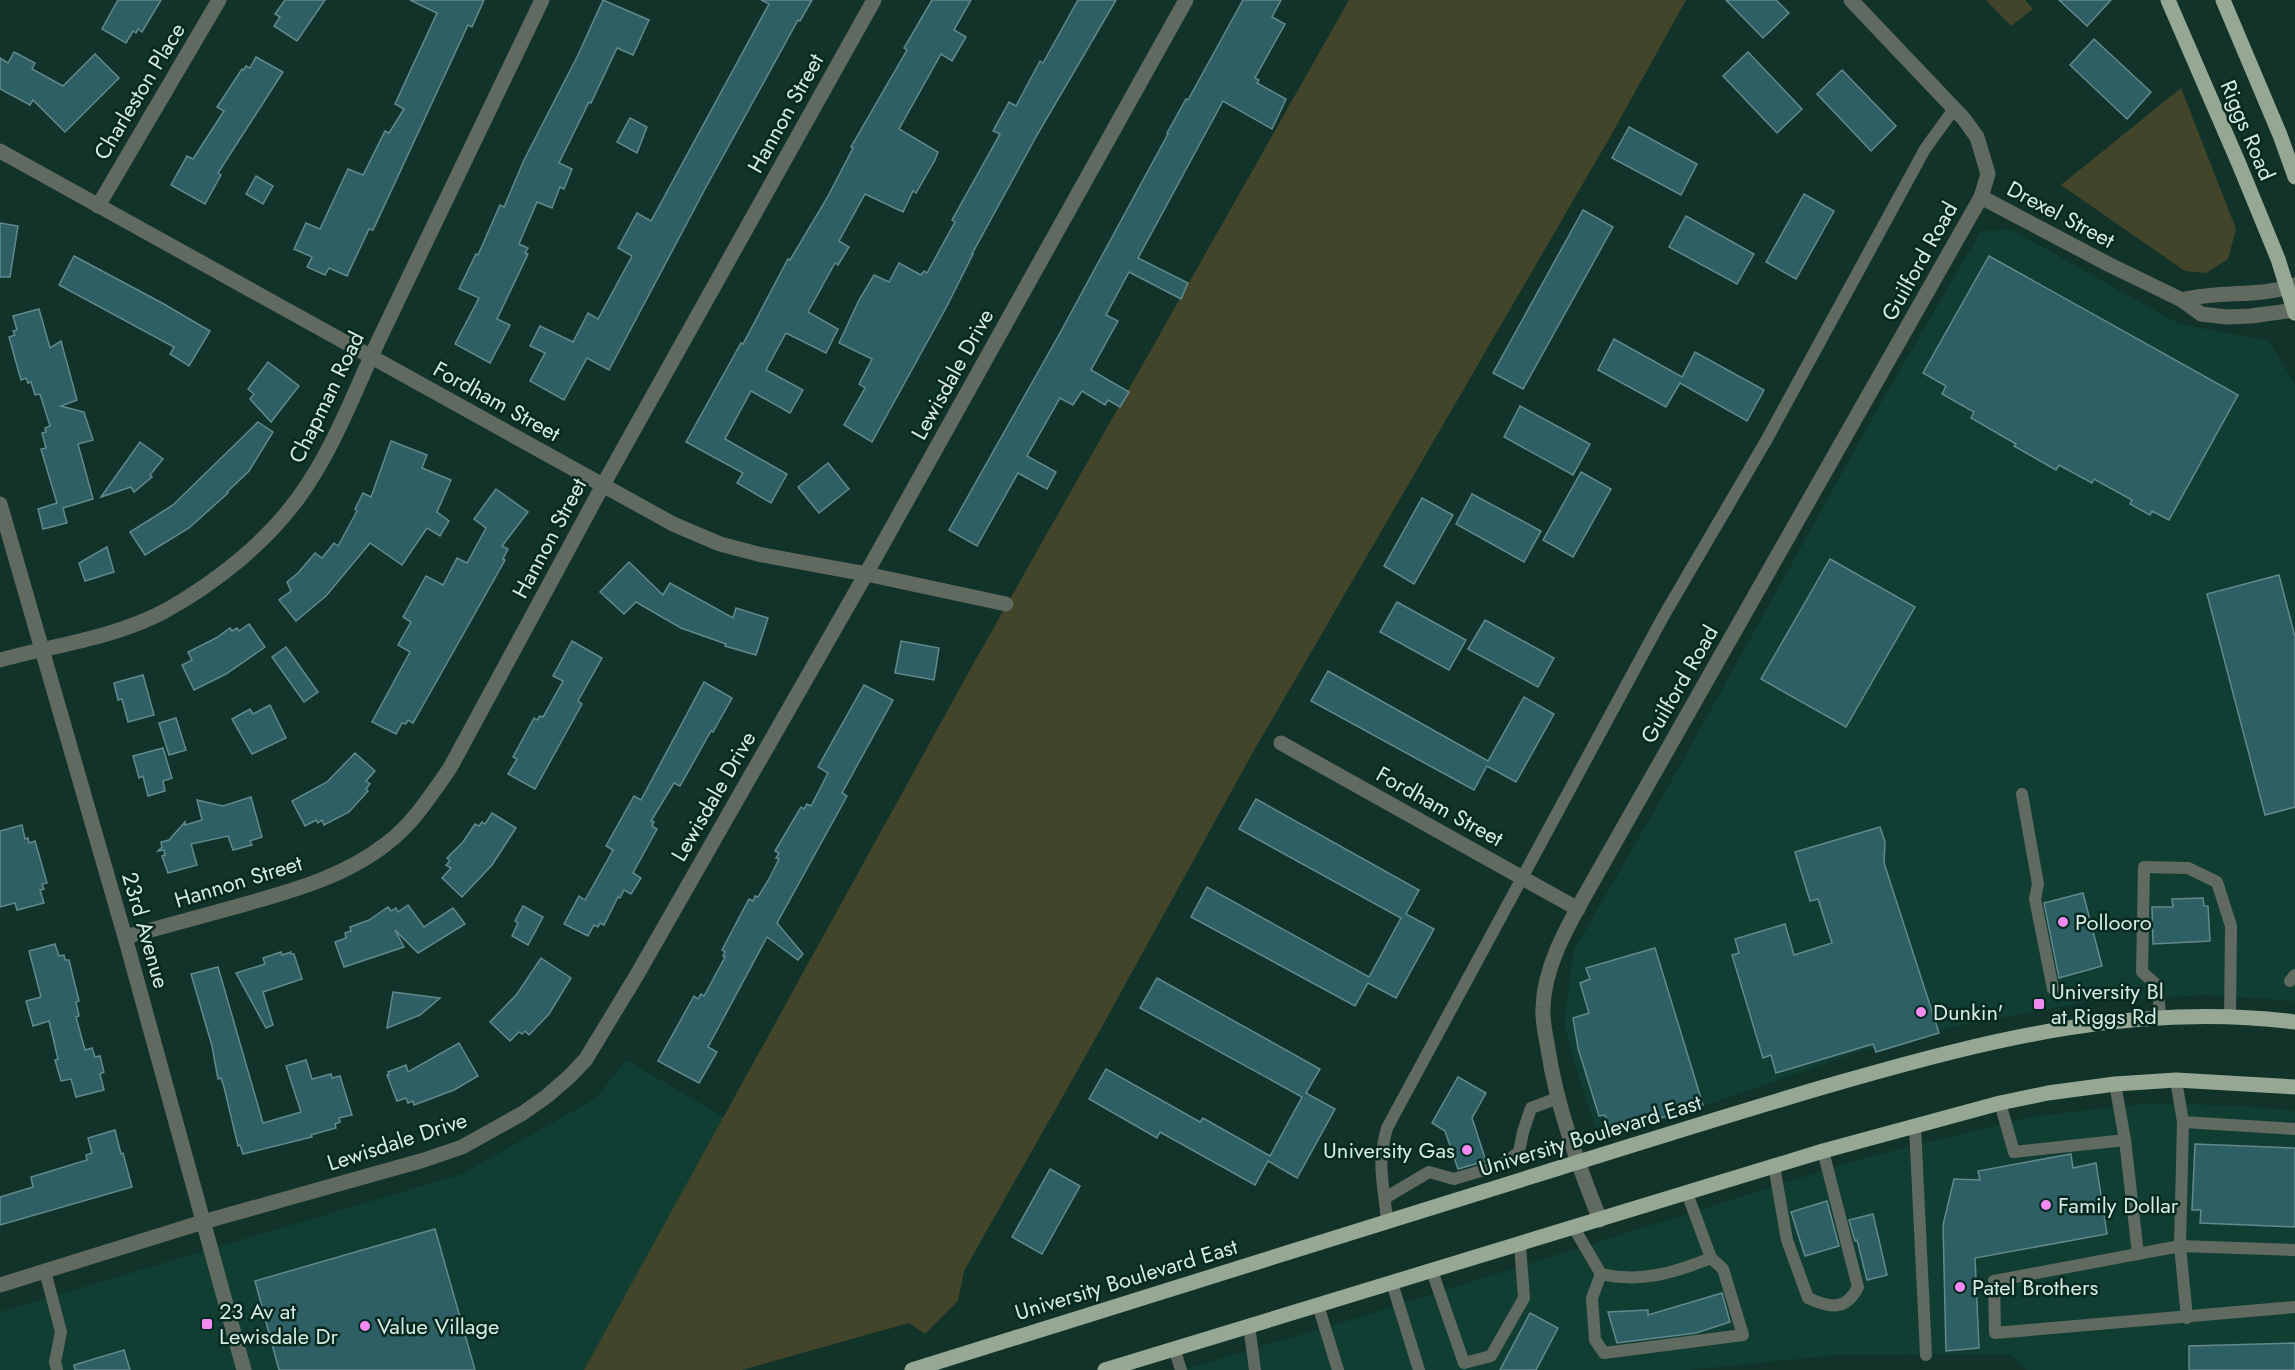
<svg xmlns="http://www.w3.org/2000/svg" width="2295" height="1370" font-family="Jost,sans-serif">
  <rect width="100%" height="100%" fill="#11332a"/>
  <g fill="#113e33">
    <path d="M2012 230 2179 324 2269 341 2293 381 2295 387V1001L2208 995 2092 1001 1956 1026 1858 1052 1618 1136 1596 1128 1582 1088 1564 1024 1574 950 1668 787 1882 401 1981 231Z"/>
    <path d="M626 1060 725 1118 584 1370H0V1312L462 1174 596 1098Z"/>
    <path d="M2150 1103 2242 1106 2295 1111V1370H2026L2011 1354 1836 1355 1689 1370H1182L1347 1321 1864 1158 2030 1117Z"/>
  </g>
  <g fill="#43452a">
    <path d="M1349 0H1686L1610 137 1252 754 1093 1043 964 1271 958 1301 925 1334 909 1323 742 1370H584L976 659Z"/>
    <path d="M1986 0H2025L2033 9 2011 26Z"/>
    <path d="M2181 88 2236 229 2228 259 2206 273 2185 271 2061 185Z"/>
  </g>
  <g fill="#2e5f64" stroke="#62898d" stroke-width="1.5">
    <path d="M118 0H161L142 32 138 29 136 33 133 31 126 43 102 29Z"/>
    <path d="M285 0H325L297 41 274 26 280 17 275 14Z"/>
    <path d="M410 0H484L472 27 468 25 373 230 369 229 347 276 329 268 325 275 307 267 312 257 294 249 306 223 320 229 348 169 363 175 385 131 389 133 404 109 395 104 437 13Z"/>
    <path d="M603 0 649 20 633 55 617 48 591 103 589 102 559 163 572 169 564 189 560 187 552 208 537 202 519 244 528 248 525 253 528 254 497 319 510 325 490 363 455 344 479 298 459 289 476 254 478 255 500 205 504 207 524 160 578 55Z"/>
    <path d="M761 0H812L800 21 798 20 706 187 609 370 587 358 564 400 530 381 545 353 530 346 540 326 573 342 588 313 598 319 632 256 618 248 637 213 651 221 769 4Z"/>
    <path d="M932 0H971L954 30 966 37 952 61 941 54 899 129 938 152 935 160 916 193 913 191 903 212 865 194 839 241 849 247 838 265 835 263 808 312 838 329 826 353 786 333 766 370 803 390 790 413 751 391 725 439 787 474 771 503 737 483 743 473 686 442 741 343 743 344 788 259 790 260 827 198 853 148 851 147 907 50 904 48Z"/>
    <path d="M1078 0H1116L1037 135 972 254H973L947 306 872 442 844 425 865 388 859 384 872 359 839 343 859 300 874 275 889 282 899 263 921 275 924 271 927 273 955 222 952 220 1000 134 993 131 1009 102 1016 106 1040 61 1043 63Z"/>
    <path d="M1243 0H1281L1272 17 1285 24 1255 78 1259 80 1257 83 1286 99 1272 129 1223 101 1138 258 1188 283 1181 299 1129 272 1106 315 1118 321 1091 370 1129 392 1120 407 1108 400 1105 405 1082 391 1073 405 1060 398 1027 456 1056 472 1047 489 1018 473 977 546 949 530 1060 333 1168 134 1167 133 1186 99 1188 100Z"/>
    <path d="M1726 0H1776L1789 13 1763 38Z"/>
    <path d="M2059 0H2111L2087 26Z"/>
    <path d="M2094 39 2151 92 2127 119 2070 65Z"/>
    <path d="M14 52 35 63 32 69 63 86 95 54 119 78 65 132 33 100 30 105 0 89V58L8 63Z"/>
    <path d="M1748 52 1802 109 1777 133 1723 76Z"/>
    <path d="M256 57 283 72 218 173 221 175 205 204 171 185 187 156 193 159 224 111 217 107 242 69 244 70 246 66 250 68Z"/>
    <path d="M1842 70 1896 126 1871 151 1817 94Z"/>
    <path d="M630 118 647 127 637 153 617 142Z"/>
    <path d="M1629 127 1697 164 1681 195 1612 158Z"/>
    <path d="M256 176 273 186 263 204 246 194Z"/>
    <path d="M1804 194 1834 211 1796 279 1766 262Z"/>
    <path d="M1583 210 1613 227 1523 389 1493 373Z"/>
    <path d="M1686 216 1754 254 1737 284 1669 247Z"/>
    <path d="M0 223 18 226 10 277H0Z"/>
    <path d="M74 256 162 303 210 331 189 366 170 354 174 347 59 285Z"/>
    <path d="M1989 256 2238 395 2169 520 2152 511 2150 515 2130 504 2132 500 2094 479 2092 483 2059 465 2056 470 2014 446 2016 444 1971 418 1974 412 1942 394 1946 386 1923 373Z"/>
    <path d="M39 309 50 348 61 341 77 400 61 406 84 412 93 440 78 444 93 499 63 508 67 523 43 529 38 509 57 503 41 449 46 448 42 433 46 432 45 428 50 426 40 394 35 395 31 382 28 383 26 378 21 380 9 337 15 335 13 331 17 330 13 316Z"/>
    <path d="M1614 339 1682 377 1695 352 1764 390 1747 421 1680 383 1666 407 1598 370Z"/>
    <path d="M268 362 299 386 271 422 250 399 254 394 248 389Z"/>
    <path d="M1520 406 1590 444 1573 475 1504 437Z"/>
    <path d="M258 422 273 432 249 471 227 492 228 493 189 528 145 555 130 532 173 505Z"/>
    <path d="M391 441 427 455 422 468 451 480 437 512 449 521 440 536 427 528 402 565 370 543 326 596 296 621 279 600 291 591 287 582 298 573 315 553 322 558 334 543 338 546 357 511 355 509 363 493 371 497Z"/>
    <path d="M140 442 163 459 150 475 152 477 134 492 131 487 101 497Z"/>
    <path d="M828 463 849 489 819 513 798 487Z"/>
    <path d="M1581 472 1611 489 1573 557 1543 540Z"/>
    <path d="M496 489 528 512 502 546 508 549 503 559 505 560 413 723 408 720 406 724 402 723 396 734 372 722 410 652 398 645 411 622 403 617 426 576 443 585 457 558 467 563 486 528 474 519Z"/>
    <path d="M1472 494 1541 531 1524 562 1456 524Z"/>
    <path d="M1422 498 1453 515 1414 584 1384 566Z"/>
    <path d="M107 547 114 572 85 581 79 563Z"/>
    <path d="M1830 559 1915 607 1846 727 1761 679Z"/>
    <path d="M629 562 663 595 670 583 733 618 736 608 768 618 756 655 725 646 726 644 681 628 636 602 624 614 600 592Z"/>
    <path d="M2279 575 2295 637V807L2265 815 2207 594Z"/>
    <path d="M1397 602 1466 640 1449 670 1380 632Z"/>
    <path d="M1485 620 1554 658 1538 687 1468 649Z"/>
    <path d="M249 624 265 647 226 674 194 690 182 665 192 660 188 652 216 638 230 628 232 631 237 628 239 631Z"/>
    <path d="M572 641 602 658 578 701 582 704 535 789 508 774 517 759 513 757 534 718 537 720 540 716 543 717 563 681 553 676Z"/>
    <path d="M901 641 939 648 934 680 895 673Z"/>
    <path d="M286 647 318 692 304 702 272 657Z"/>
    <path d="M1328 671 1488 761 1524 697 1554 714 1516 782 1487 766 1474 790 1311 701Z"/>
    <path d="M143 675 154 715 128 722 122 699 118 700 114 683Z"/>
    <path d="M704 682 732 698 713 732 711 731 680 786 674 783 651 821 654 822 652 826 657 829 633 873 641 878 631 894 624 890 620 898 618 897 604 925 600 923 598 927 594 925 588 936 564 924 579 896 585 900 613 850 606 846 634 796 641 800Z"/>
    <path d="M864 685 893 700 842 793 847 796 777 923 803 954 798 960 767 937 708 1047 717 1052 699 1083 658 1061 694 996 698 999 701 994 704 996 725 957 723 956 725 952 722 950 749 899 753 901 755 896 758 897 769 879 779 859 776 858 779 853 775 851 801 807 804 809 807 804 811 806 828 773 818 767Z"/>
    <path d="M270 705 286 738 252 754 232 719 250 709 253 714Z"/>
    <path d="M176 718 186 750 169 755 159 723Z"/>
    <path d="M163 748 172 778 163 781 165 791 148 796 143 776 139 778 133 756Z"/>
    <path d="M355 753 375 771 366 781 370 784 366 789 368 791 349 812 324 825 322 820 318 823 316 820 305 826 292 801 327 782Z"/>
    <path d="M251 797 262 837 250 841 252 845 233 850 228 836 191 844 197 865 168 873 162 856 165 855 164 850 158 851 162 847 161 842 169 840 185 822V825L202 820 197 800 223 806Z"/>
    <path d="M1256 799 1419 890 1406 914 1434 929 1396 998 1368 983 1355 1006 1191 917 1207 887 1369 977 1401 918 1239 829Z"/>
    <path d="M492 813 516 828 492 865 462 897 442 878 451 868 446 865 450 861 447 858 463 842 475 824 479 826 482 822 485 824Z"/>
    <path d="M22 825 25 839 28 838 29 843 35 841 47 883 42 884 44 889 40 890 44 903 17 910 15 903 0 907V831Z"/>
    <path d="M1880 827 1885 842 1884 863 1939 1033 1876 1052 1873 1044 1776 1073 1771 1055 1763 1058 1732 955 1739 953 1735 939 1785 924 1794 955 1832 943 1818 899 1810 901 1795 852Z"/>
    <path d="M2083 893 2102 966 2059 978 2044 903Z"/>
    <path d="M2203 898 2204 906H2208L2210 941 2153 944 2152 907H2173L2172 899Z"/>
    <path d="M408 905 424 927 453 908 465 924 418 953 395 930 404 947 344 967 335 942 346 938 345 933 351 931 350 927 369 920 388 907 391 911 396 908 398 912Z"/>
    <path d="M523 906 543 917 528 945 512 936 518 923 515 921Z"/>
    <path d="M55 944 59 956 64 955 65 960H69L79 1001 76 1002 79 1016 76 1017 85 1050 92 1048 95 1057 100 1056 104 1072 100 1074 104 1090 76 1097 71 1079 61 1081 55 1060 58 1059 49 1021 33 1026 26 1001 41 997 29 951Z"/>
    <path d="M1655 948 1703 1105 1625 1129 1624 1127H1609L1605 1115 1599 1116 1578 1048 1573 1018 1589 1013 1580 983 1590 979 1586 968Z"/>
    <path d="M281 952 282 955 291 952V954H294L302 979 263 992 273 1025 266 1028 236 973 265 964 263 958Z"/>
    <path d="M541 958 571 978 549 1014 529 1035 525 1031 522 1034 519 1032 510 1041 490 1022 517 994Z"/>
    <path d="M218 967 263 1123 301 1112 286 1066 306 1060 312 1079 331 1074 332 1078 340 1076 352 1115 339 1118 340 1122 335 1124 336 1128 311 1135 312 1137 243 1154 240 1145 238 1146 224 1087 221 1078 218 1079 212 1046 191 974Z"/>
    <path d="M1157 978 1320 1069 1306 1093 1335 1109 1297 1178 1268 1161 1255 1185 1160 1132 1157 1138 1089 1099 1106 1069 1200 1122 1203 1118 1270 1156 1302 1097 1140 1008Z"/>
    <path d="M393 992 440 998 420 1015 387 1028Z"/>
    <path d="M459 1043 478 1076 454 1090 414 1105 413 1101 408 1103 406 1098 397 1101 387 1075H389L388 1072 406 1065 408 1072Z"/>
    <path d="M1458 1077 1486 1093 1472 1118 1486 1161 1458 1169 1445 1131 1432 1123Z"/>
    <path d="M115 1130 121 1154 123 1153 132 1187 0 1225V1197L33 1187 31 1177 87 1160 86 1155 92 1153 88 1138Z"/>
    <path d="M2195 1144 2295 1148V1227L2200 1223 2201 1210H2192Z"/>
    <path d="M2071 1154 2073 1168 2096 1163 2107 1234 1975 1258 1979 1348 1946 1351 1943 1225 1954 1179 1980 1180 1978 1171Z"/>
    <path d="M1050 1169 1080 1186 1042 1254 1012 1237Z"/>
    <path d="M1827 1201 1839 1246 1805 1256 1791 1212Z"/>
    <path d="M1873 1214 1887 1275 1867 1280 1857 1240 1855 1241 1849 1220Z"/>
    <path d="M435 1229 475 1370H279L255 1281Z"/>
    <path d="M1722 1293 1730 1322 1696 1333 1617 1343 1608 1312 1648 1310V1315Z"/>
    <path d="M1530 1313 1558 1328 1536 1370H1500Z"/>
    <path d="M2295 1343V1370H2189V1346Z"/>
    <path d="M124 1350 130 1370H75L74 1365Z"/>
  </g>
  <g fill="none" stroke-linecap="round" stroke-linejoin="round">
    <g stroke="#616a60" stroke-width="12">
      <path d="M2022 794 2038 884 2035 899 2053 989"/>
      <path d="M2290 981 2295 975"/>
      <path d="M2160 1017 2158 986 2142 972 2144 867 2188 868 2217 882 2231 926 2230 1018"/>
      <path d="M2176 1080 2183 1122 2180 1246 2187 1318"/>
      <path d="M2115 1084 2125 1140 2138 1254"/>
      <path d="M2000 1103 2014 1152 2125 1140"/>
      <path d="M2183 1122 2295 1129"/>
      <path d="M1915 1126 1926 1355"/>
      <path d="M1774 1166 1787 1240 1808 1298C1830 1308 1846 1311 1858 1287L1823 1151"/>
      <path d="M1385 1198 1429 1172 1454 1179 1501 1165 1519 1152 1523 1132 1531 1108 1558 1098"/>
      <path d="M1387 1221C1384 1183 1376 1167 1387 1128L1663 617 1767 439 1925 149 1954 109"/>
      <path d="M1574 1228 1601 1274C1640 1283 1674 1273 1711 1258L1687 1193"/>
      <path d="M2295 1250 2180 1246 1994 1281 1995 1333 2295 1307"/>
      <path d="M45 1271 61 1332 55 1362 57 1370"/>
      <path d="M1432 1271 1464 1363 1491 1356 1524 1298 1520 1245"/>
      <path d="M1601 1274 1592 1298 1595 1340 1604 1353 1743 1335 1723 1269 1711 1258"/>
      <path d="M1392 1283 1419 1370"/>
      <path d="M1318 1305 1338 1370"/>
      <path d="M1249 1325 1255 1370"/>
      <path d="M1174 1348 1181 1370"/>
    </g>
    <g stroke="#616a60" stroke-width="15">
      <path d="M0 151 673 524 720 544 762 555 866 574 1006 604"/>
      <path d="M1981 197 2108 264 2182 300 2201 314 2227 317 2251 316 2295 310"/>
      <path d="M98 206 219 0"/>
      <path d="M2182 300C2219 290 2259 298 2295 285"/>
      <path d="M0 660C55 645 114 638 165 611 215 583 265 544 299 497 336 446 357 384 385 327 437 218 490 109 542 0"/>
      <path d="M1281 743 1578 909"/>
      <path d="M125 937C162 927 198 917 235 907 287 892 343 878 386 844 413 824 431 795 450 768L603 485 874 0"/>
      <path d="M1600 1220C1578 1164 1557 1108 1548 1049 1546 1036 1542 1021 1543 1008 1544 965 1569 924 1589 888L1981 197 1988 174 1977 137 1964 119 1851 0"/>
      <path d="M0 1285 203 1222 424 1160 462 1147 523 1113 547 1096 570 1076 586 1059 638 973 866 574 1186 0"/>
    </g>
    <path stroke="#616a60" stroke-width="15" d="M0 504 125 937 244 1370"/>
    <g stroke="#96a893" stroke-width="15">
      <path d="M2168 0 2239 164 2278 259 2295 313"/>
      <path d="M2223 0 2280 135 2295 177"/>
      <path d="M912 1370C1127 1301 1343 1235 1559 1168 1653 1139 1747 1109 1841 1082 1991 1039 2138 1002 2295 1022"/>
      <path d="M1105 1370 1823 1151 2000 1103 2048 1093 2115 1084 2176 1080 2295 1087"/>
    </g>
  </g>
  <g fill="#f28af2" stroke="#062920" stroke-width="2">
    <circle cx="2063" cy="922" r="6"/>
    <rect x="2033" y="998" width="12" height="12" rx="3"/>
    <circle cx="1921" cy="1012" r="6"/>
    <circle cx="1467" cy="1150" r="6"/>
    <circle cx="2046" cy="1205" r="6"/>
    <circle cx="1960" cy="1287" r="6"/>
    <rect x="201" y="1318" width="12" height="12" rx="3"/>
    <circle cx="365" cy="1326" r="6"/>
  </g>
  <g text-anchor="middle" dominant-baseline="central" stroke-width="5" stroke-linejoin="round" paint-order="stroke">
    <g font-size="22" fill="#d8eae4" stroke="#062920">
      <text transform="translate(139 91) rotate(-59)">Charleston Place</text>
      <text transform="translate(785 113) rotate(-61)">Hannon Street</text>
      <text transform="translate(2248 130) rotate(67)">Riggs Road</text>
      <text transform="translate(2061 214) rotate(28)">Drexel Street</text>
      <text transform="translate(1919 261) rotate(-61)">Guilford Road</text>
      <text transform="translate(952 374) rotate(-61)">Lewisdale Drive</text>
      <text transform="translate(326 397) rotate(-64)">Chapman Road</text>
      <text transform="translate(497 401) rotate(29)">Fordham Street</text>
      <text transform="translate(549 538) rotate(-62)">Hannon Street</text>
      <text transform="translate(1679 684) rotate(-60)">Guilford Road</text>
      <text transform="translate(713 796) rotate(-60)">Lewisdale Drive</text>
      <text transform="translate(1440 806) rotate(29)">Fordham Street</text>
      <text transform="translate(238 881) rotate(-17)">Hannon Street</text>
      <text transform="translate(146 930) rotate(74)">23rd Avenue</text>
      <text transform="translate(1590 1135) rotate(-17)">University Boulevard East</text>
      <text transform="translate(397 1141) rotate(-18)">Lewisdale Drive</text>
      <text transform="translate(1126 1279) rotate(-17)">University Boulevard East</text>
    </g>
    <g font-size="22" fill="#d8eae4" stroke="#062920" text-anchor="start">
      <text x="2075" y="922">Pollooro</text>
      <text x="2051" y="991">University Bl<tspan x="2051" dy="25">at Riggs Rd</tspan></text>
      <text x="1933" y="1012">Dunkin'</text>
      <text x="1455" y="1150" text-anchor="end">University Gas</text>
      <text x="2058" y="1205">Family Dollar</text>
      <text x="1972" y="1287">Patel Brothers</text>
      <text x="219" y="1311">23 Av at<tspan x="219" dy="25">Lewisdale Dr</tspan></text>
      <text x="377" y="1326">Value Village</text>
    </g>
  </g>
</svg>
